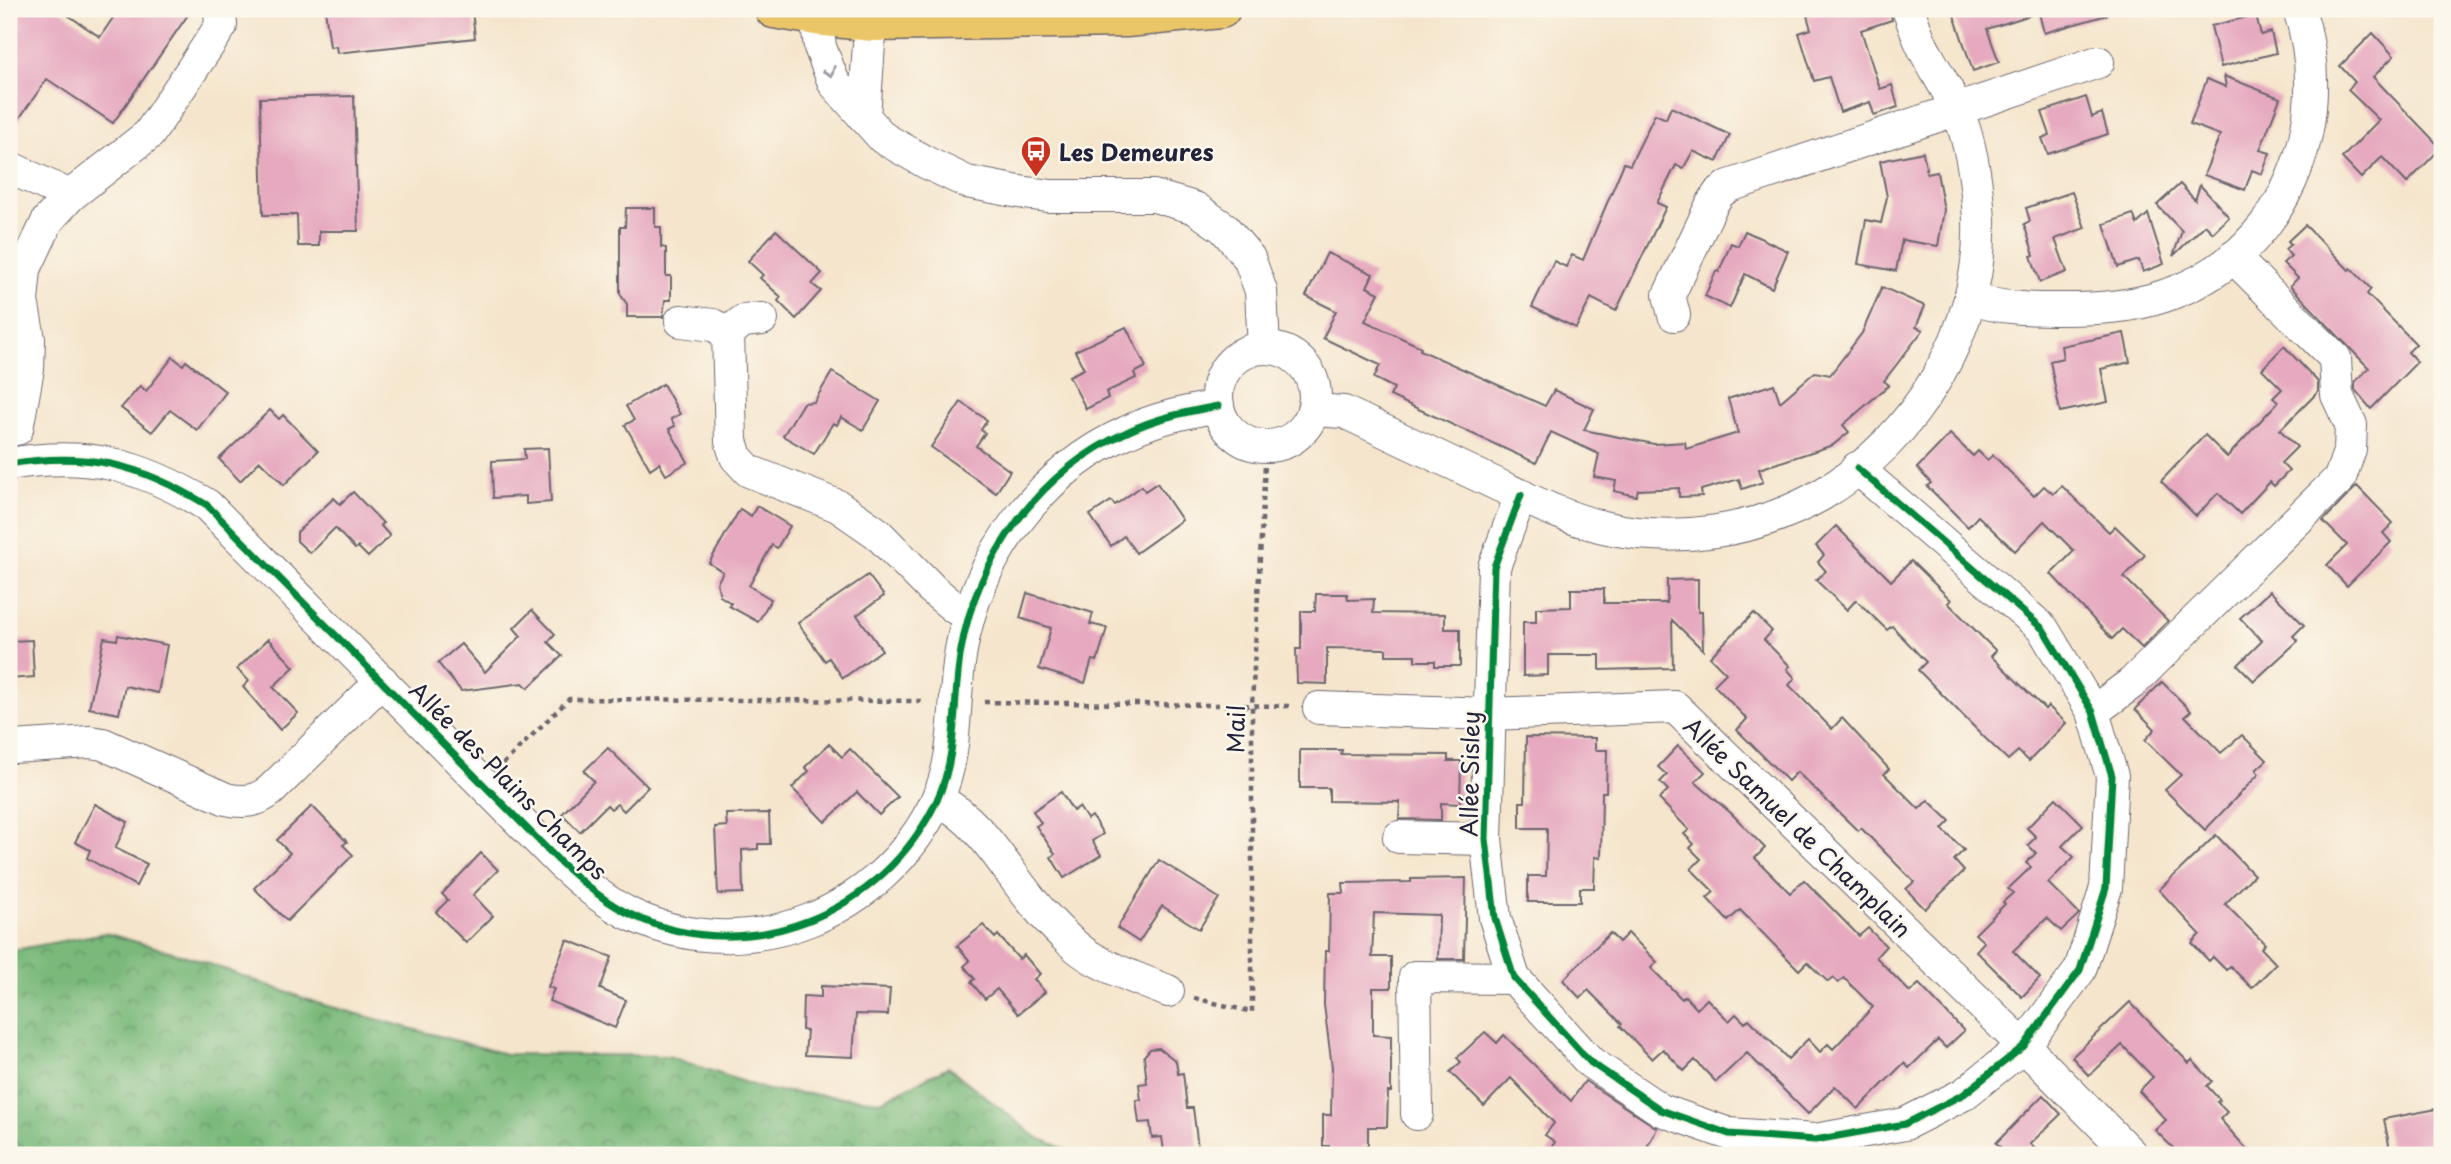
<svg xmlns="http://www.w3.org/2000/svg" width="2451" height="1164" font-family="'Playpen Sans',sans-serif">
  <defs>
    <pattern id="grass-tufts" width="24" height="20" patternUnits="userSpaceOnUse" patternTransform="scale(1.75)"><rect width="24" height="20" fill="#98d990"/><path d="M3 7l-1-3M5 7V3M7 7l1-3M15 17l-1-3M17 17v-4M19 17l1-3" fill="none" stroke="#83ba7d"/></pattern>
    <pattern id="forest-crowns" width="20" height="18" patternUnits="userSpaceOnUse" patternTransform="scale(1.75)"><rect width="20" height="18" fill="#7ab97a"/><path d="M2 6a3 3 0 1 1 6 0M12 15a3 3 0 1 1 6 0" fill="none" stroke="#649665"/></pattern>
  </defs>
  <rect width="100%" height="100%" fill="#fbf7ec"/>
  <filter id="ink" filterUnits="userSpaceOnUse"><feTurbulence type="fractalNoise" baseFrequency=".0143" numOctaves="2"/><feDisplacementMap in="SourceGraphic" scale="14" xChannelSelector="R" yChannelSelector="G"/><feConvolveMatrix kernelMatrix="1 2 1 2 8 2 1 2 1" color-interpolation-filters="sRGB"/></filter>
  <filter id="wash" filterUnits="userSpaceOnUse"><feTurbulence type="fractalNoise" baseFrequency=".00686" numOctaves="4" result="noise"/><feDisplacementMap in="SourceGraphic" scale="28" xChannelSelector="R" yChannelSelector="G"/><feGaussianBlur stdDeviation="1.57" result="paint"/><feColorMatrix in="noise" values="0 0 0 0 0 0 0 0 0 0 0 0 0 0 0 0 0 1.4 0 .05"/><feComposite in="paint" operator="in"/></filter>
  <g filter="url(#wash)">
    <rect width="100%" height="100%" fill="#f5e5cc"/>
    <path fill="url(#grass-tufts)" stroke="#5d7e66" stroke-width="2" d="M9 1139 36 1155H9Z"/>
    <path fill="url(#forest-crowns)" stroke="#4e6e5a" stroke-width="2" d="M105 933 193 958 317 1003 505 1054 668 1056 767 1090 881 1101 948 1067 1036 1137 1080 1155H36L9 1139V951Z"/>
    <g id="blocks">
      <g fill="#e6a9bf">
        <path d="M18 9H59L100 37 119 9H192L113 123 47 79 9 133V21Z"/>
        <path d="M325 9H472L475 38 337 53 336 46 330 47Z"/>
        <path d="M1830 9H1890L1892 20 1861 30 1880 89 1892 85 1898 107 1874 115 1870 102 1840 112 1829 77 1814 81 1799 33 1811 29 1807 16Z"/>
        <path d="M1952 9H2036L2037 13 1987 29 1999 62 1973 71Z"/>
        <path d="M2038 9H2106L2107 15 2044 33Z"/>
        <path d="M2256 15 2261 35 2271 32 2276 53 2221 67 2211 26Z"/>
        <path d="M2373 33 2394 56 2373 77 2441 148 2407 183 2382 157 2361 178 2342 158 2379 120 2348 90 2355 82 2340 66Z"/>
        <path d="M2224 76 2280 98 2260 150 2270 153 2262 174 2252 170 2245 190 2204 175 2220 135 2190 124 2207 79 2226 87Z"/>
        <path d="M354 96 358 231H319V246H298L297 215H263L260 98Z"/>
        <path d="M2086 97 2092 117 2102 113 2108 134 2048 154 2042 138 2050 135 2042 112Z"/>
        <path d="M1671 107 1730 135 1717 162 1693 151 1683 169 1676 165 1657 203 1666 207 1616 311 1591 298 1576 328 1532 307 1554 261 1566 267 1572 255 1583 260 1624 163 1630 165 1655 114 1666 119Z"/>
        <path d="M1923 152 1927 174 1937 172 1944 210 1938 246 1902 240 1896 271 1858 264 1866 220 1881 223 1887 197 1880 161Z"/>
        <path d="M2180 184 2195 200 2200 185 2229 217 2213 233 2205 225 2173 256 2182 231 2157 205Z"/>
        <path d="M2072 192 2085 228 2055 239 2067 272 2040 282 2031 256 2034 255 2024 224 2030 221 2026 208Z"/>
        <path d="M626 208H655V227H661V247L666 248V276H671V300H665L663 317H627V304L620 294V227H625Z"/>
        <path d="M2133 214 2137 224 2148 214 2164 264 2143 272 2139 260 2118 267 2104 224Z"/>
        <path d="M2305 225 2349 270 2351 268 2371 289 2367 294 2416 344 2408 352 2417 362 2371 409 2355 390V382L2369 368 2290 286 2298 278 2283 263 2291 256 2285 249 2291 244 2288 241Z"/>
        <path d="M776 230 822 273 812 284 821 291 796 319 778 301 781 297 760 278 763 275 748 261Z"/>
        <path d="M1745 231 1788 251 1772 288 1745 274 1730 308 1705 296 1716 271 1719 272 1731 243 1738 246Z"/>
        <path d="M1327 253 1373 274 1367 287 1379 293 1365 321 1421 347 1420 350 1545 406 1554 390 1594 409 1584 430 1654 444 1685 442 1686 449 1738 433 1728 399 1774 384 1780 402 1815 372 1830 375 1862 333 1882 287 1925 306 1916 327 1923 330 1884 381 1889 385 1843 425 1849 432 1833 445 1759 469 1763 482 1742 489 1739 479 1701 490 1702 496 1679 497V488L1638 490 1636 496 1614 491 1616 481 1594 477 1599 454 1551 432 1536 463 1390 396 1394 388 1374 378 1380 365 1323 338 1336 311 1306 296Z"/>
        <path d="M1126 327 1146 367 1134 373 1136 378 1106 392 1108 398 1086 409 1069 376 1084 369 1075 351Z"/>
        <path d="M2124 333 2130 362 2101 369 2108 402 2060 412 2050 361 2063 358 2061 346Z"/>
        <path d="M2284 346 2318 382V392L2280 430 2297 447 2281 463 2289 471 2274 486 2270 482 2240 514 2218 493 2196 516 2161 481 2205 435 2227 457 2278 402 2273 398 2282 389 2262 369Z"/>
        <path d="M173 357 183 365 186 361 226 392 197 430 170 410 152 432 121 408 140 386 146 391Z"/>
        <path d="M832 372 880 401 863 430 841 417 837 425 833 423 814 454 783 436 803 403 814 402Z"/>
        <path d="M663 384 680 414 671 419 675 426 669 429 688 462 666 475 659 463 650 469 625 425 634 420 626 406Z"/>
        <path d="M961 402 987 420 981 430 985 433 976 446 1010 471 996 493 931 447Z"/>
        <path d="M270 410 279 419 283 415 318 451 284 485 260 461 240 481 219 459Z"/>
        <path d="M1950 434 1973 456 1978 451 1987 460 1993 455 2034 496 2044 486 2053 494 2062 486 2109 532 2115 526 2145 555 2124 577 2168 621 2142 648 2122 629 2112 639 2051 574 2074 551 2044 521 2015 551 1978 516 1968 527 1927 486 1931 483 1917 468Z"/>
        <path d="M548 448 551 502 526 504V496L493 498 492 461 525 459 524 449Z"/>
        <path d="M1157 483 1182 520 1136 553 1124 536 1111 546 1090 515 1111 501 1115 505 1142 486 1145 491Z"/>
        <path d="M2357 486 2393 523 2383 533 2391 542 2347 586 2327 565 2347 545 2323 521Z"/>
        <path d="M353 492 383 523 380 525 390 536 368 557 358 547 355 549 335 528 310 553 297 541V532L334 498 340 504Z"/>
        <path d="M757 506 790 526 777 548 772 545 749 586 771 599 758 622 729 606 731 603 720 596 717 583 723 572 709 563 740 509 751 516Z"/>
        <path d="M1836 526 1891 581 1911 561 1951 600 1948 603 1996 651 1991 656 2045 709 2048 706 2066 723 2029 761 2018 751 2008 760 1986 739 1918 670 1926 662 1892 626 1887 630 1856 600 1847 610 1816 580 1826 571 1818 562 1824 555 1816 546Z"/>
        <path d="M868 575 884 596 857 615 882 650 843 678 829 658 825 661 798 623Z"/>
        <path d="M1698 579V612H1702L1703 650 1672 620 1673 668 1600 670V655H1548V675L1523 676V622H1536V608L1571 607V589H1604V603H1667V580Z"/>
        <path d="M2270 591 2304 625 2293 636 2298 641 2254 681 2238 665 2262 641 2240 618Z"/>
        <path d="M1027 593 1093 613 1090 624 1107 628 1097 661 1092 660 1085 683 1039 669 1051 628 1020 618Z"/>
        <path d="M1316 594H1347L1348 600 1374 599 1373 613 1445 614V629H1460V666H1435V661H1415V655H1386V649L1327 648V684L1297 683 1296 649H1301V611H1315Z"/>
        <path d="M532 610 555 634 548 642 562 656 528 688 523 683 461 691 438 663 461 644 485 672 521 636 514 628Z"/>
        <path d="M1754 613 1772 631 1764 640 1790 666 1787 669 1795 678 1789 685 1832 729 1842 718 1889 769 1884 774 1919 809 1928 800 1950 821 1942 829 1964 850 1954 860 1964 871 1925 909 1906 889 1914 882 1861 828 1858 831 1797 772 1788 781 1737 730 1747 719 1714 685 1726 673 1710 657Z"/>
        <path d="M118 635 167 645 158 693 125 686 119 714 89 708 104 638 117 640Z"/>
        <path d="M268 639 294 667 273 687 298 713 280 730 243 687 249 681 237 669Z"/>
        <path d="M32 640 34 677 9 679V641Z"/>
        <path d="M2162 682 2191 711 2185 716 2221 753 2242 735 2267 760 2256 770 2259 774 2205 830 2165 790 2181 775 2145 740 2155 729 2135 709Z"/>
        <path d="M1526 737 1595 738V750H1607L1606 792H1602L1601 858 1595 857 1594 888H1580V902H1528V876H1546L1547 828H1520V802H1525Z"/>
        <path d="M829 744 842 757 850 749 898 797 879 815 857 792 825 822 792 788 809 771 805 767Z"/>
        <path d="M1678 746 1705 772 1695 782 1732 814 1765 848 1755 858 1790 893 1804 880 1859 936 1868 928 1886 946 1876 957 1910 992 1919 984 1964 1031 1946 1048 1938 1040 1909 1068 1904 1063 1858 1109 1835 1086 1808 1114 1747 1053 1716 1082 1695 1060 1684 1071 1663 1049 1652 1059 1620 1026 1622 1024 1588 990 1580 998 1563 980 1610 933 1619 942 1628 933 1657 962 1651 968 1682 999 1685 996 1697 1009 1707 999 1729 1021 1736 1014 1745 1023 1749 1019 1788 1059 1808 1039 1820 1052 1828 1044 1833 1049 1873 1007 1844 978 1838 983 1833 978 1828 982 1807 962 1799 970 1740 910 1728 921 1707 898 1714 892 1691 869 1701 859 1690 848 1694 844 1684 834 1689 830 1659 799 1668 790 1660 782 1667 775 1658 767Z"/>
        <path d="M608 748 648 787 624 811 617 804 611 809 607 805 580 832 562 814 594 781 584 771Z"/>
        <path d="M1300 750H1342L1341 754 1448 755V761H1461L1460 804 1441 803V820L1399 819 1400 802 1329 801V788H1300Z"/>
        <path d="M1061 792 1073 811 1079 807 1087 819 1092 816 1103 834 1092 841 1101 855 1064 878 1051 857 1055 854 1036 826 1041 823 1033 811Z"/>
        <path d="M2056 798 2083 825 2062 846 2074 857 2048 883 2079 914 2061 931 2047 918 2013 951 2040 978 2022 997 1976 951 1984 942 1975 934 2005 904 2003 902 2013 893 2008 889 2031 867 2026 863 2036 853 2028 845 2036 837 2027 828Z"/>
        <path d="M95 804 128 822 115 848 147 864 136 886 87 858 90 850 75 842Z"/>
        <path d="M312 806 347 842 343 845 353 855 287 921 254 888 290 853 277 840Z"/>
        <path d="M769 813 770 844H758V849L742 850 743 893 718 894 715 827 727 826 726 814Z"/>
        <path d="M2216 835 2254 875 2225 904 2265 944 2261 948 2276 964 2252 988 2230 966 2226 970 2213 957 2209 961 2192 943 2200 934 2159 890Z"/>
        <path d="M481 853 498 870 473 895 493 916 466 943 436 912 448 900 442 894Z"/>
        <path d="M1159 860 1219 898 1199 929 1162 906 1139 942 1117 928Z"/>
        <path d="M1466 878 1464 959H1438L1439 915 1374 913 1372 957H1391V988H1373V1035L1391 1036V1092H1388L1387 1127H1368V1146H1362V1155H1329V1146H1323V1115H1331L1332 1067 1324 1005 1325 951H1329L1330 893H1344L1343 883 1411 882V879Z"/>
        <path d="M983 925 995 938 998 935 1019 959 1024 955 1040 974 1034 979 1045 992 1018 1014 997 989 985 999 971 982 975 979 964 966 970 961 957 946Z"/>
        <path d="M567 940 612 957 600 989 626 1000 615 1028 549 1001 554 989 548 987Z"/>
        <path d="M821 986 890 989 888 1015 856 1014 853 1057 805 1055 807 1031 802 1030 803 996 821 997Z"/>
        <path d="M2130 1002 2189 1063 2192 1060 2212 1081 2207 1086 2220 1100 2217 1102 2227 1112 2220 1119 2252 1155H2180L2155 1130 2166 1120 2139 1091 2153 1077 2122 1045 2089 1076 2072 1057Z"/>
        <path d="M1485 1032 1497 1043 1504 1035 1571 1101 1585 1081 1657 1128 1643 1155H1546L1555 1142 1545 1135 1554 1123 1511 1078 1484 1106 1450 1072 1461 1062 1457 1058Z"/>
        <path d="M1159 1048 1176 1061 1178 1074 1183 1073 1187 1108H1193L1198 1148 1164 1152 1162 1137 1152 1138 1150 1122 1139 1123 1136 1100H1141L1139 1084 1147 1083 1144 1056 1150 1049Z"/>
        <path d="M2043 1095 2061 1114 2030 1144 2041 1155H2009L1996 1143Z"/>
        <path d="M2442 1108V1155H2391L2384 1119Z"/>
      </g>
    </g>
  </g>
  <g filter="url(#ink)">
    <use href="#blocks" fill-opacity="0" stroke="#6c666e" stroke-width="2"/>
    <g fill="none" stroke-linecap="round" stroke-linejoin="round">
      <g stroke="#6c666e" stroke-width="34">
        <g id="minor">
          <path d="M820 9 816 16 820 47 834 83 883 138 927 163 967 182 1025 193 1050 196H1154L1195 208 1224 228 1249 258 1261 291 1264 348"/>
          <path d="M864 117 869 44 873 22 864 9"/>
          <path d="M9 167 70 196"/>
          <path d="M1970 298C1998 309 2034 309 2064 309 2099 309 2131 307 2164 296 2284 257 2337 124 2299 9"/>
          <path d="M1674 315 1669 295 1712 204 1719 193 1729 186 2098 62"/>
          <path d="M681 321 713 325 728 333 743 321 762 319"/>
          <path d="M728 333 731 441 736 457 749 471 838 506 877 533 932 589 955 608 968 614"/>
          <circle cx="1266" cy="397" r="49"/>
          <path d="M1313 410 1344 412C1394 436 1444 459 1494 483 1530 500 1565 518 1603 527 1675 544 1757 532 1821 495 1915 440 1983 329 1979 220 1977 183 1972 144 1957 110 1948 89 1934 69 1924 49 1917 36 1913 22 1908 9"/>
          <path d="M17 429 28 369 29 339 22 301 25 269 48 220 70 196 149 134 221 26 220 9"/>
          <path d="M9 464C88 451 139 464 207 505L562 864C584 884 607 904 634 916 750 969 884 913 937 800 959 753 952 701 961 650 977 557 1040 471 1127 432 1156 418 1186 412 1218 406"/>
          <path d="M1521 495 1494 567 1486 839 1495 918 1514 978 1590 1062 1661 1110 1729 1134 1815 1140 1905 1124 1964 1094 2024 1046 2080 970 2106 888 2112 776 2093 712 2043 629 1857 468"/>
          <path d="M1319 708 1490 714 1675 707 2024 1046 2132 1155"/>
          <path d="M2093 712 2132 683 2340 478 2350 449 2351 425 2337 395 2335 358 2233 257"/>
          <path d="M13 747 90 742 103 744 226 799C243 803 257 802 271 790L382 681"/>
          <path d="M937 799C986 823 1009 878 1045 916 1059 931 1076 949 1094 959 1117 972 1143 981 1168 991"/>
          <path d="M1399 837 1486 839"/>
          <path d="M1417 1114 1415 977 1514 978"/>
        </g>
      </g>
      <g stroke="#6c666e" stroke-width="41">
        <path id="major" d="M774 9 816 16 873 22 1126 18 1221 9"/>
      </g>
      <g stroke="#6c666e" stroke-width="4.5" stroke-dasharray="5 5" stroke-linecap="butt">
        <path d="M984 702 1290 706"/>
        <path d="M503 764 569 699 926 701"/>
        <path d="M1194 998 1252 1012V705L1266 446"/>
      </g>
      <use href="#minor" stroke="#fff" stroke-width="32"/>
      <use href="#major" stroke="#ebc669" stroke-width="38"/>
      <g stroke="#fbf7ec" stroke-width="11">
        <g id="cycleway">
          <path d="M9 464C88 451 139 464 207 505L562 864C584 884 607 904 634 916 750 969 884 913 937 800 959 753 952 701 961 650 977 557 1040 471 1127 432 1156 418 1186 412 1218 406"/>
          <path d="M1521 495 1494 567 1486 839 1495 918 1514 978 1590 1062 1661 1110 1729 1134 1815 1140 1905 1124 1964 1094 2024 1046 2080 970 2106 888 2112 776 2093 712 2043 629 1857 468"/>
        </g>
      </g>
      <use href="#cycleway" stroke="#00873e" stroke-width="7"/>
    </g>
    <defs><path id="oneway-chevron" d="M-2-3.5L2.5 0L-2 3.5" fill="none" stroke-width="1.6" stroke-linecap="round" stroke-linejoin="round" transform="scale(1.75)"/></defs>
    <use stroke="#9c9ca7" href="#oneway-chevron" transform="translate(830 72) rotate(68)"/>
  </g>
  <defs>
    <g id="bus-pin" transform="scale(1.575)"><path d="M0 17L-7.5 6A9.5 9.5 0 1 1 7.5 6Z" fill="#c8321e" stroke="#fbf7ec"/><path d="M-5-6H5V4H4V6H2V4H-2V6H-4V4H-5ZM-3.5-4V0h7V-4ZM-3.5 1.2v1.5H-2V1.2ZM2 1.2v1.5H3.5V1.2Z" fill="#fff"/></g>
  </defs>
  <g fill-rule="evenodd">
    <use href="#bus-pin" x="1036" y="151"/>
  </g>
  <g text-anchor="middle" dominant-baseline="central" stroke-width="5" stroke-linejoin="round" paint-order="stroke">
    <g font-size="23" font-weight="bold" fill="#22223b" stroke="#fbf7ec" text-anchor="start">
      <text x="1059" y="151">Les Demeures</text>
    </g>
    <g font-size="23" fill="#22223b" stroke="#fbf7ec">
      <text transform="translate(1235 729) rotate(-89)">Mail</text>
      <text transform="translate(1469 774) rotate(-89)">Allée Sisley</text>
      <text transform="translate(509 780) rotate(45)">Allée des Plains Champs</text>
      <text transform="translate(1798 827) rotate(44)">Allée Samuel de Champlain</text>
    </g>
  </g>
  <rect width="2451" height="1164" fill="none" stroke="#fbf7ec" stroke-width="35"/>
</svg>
